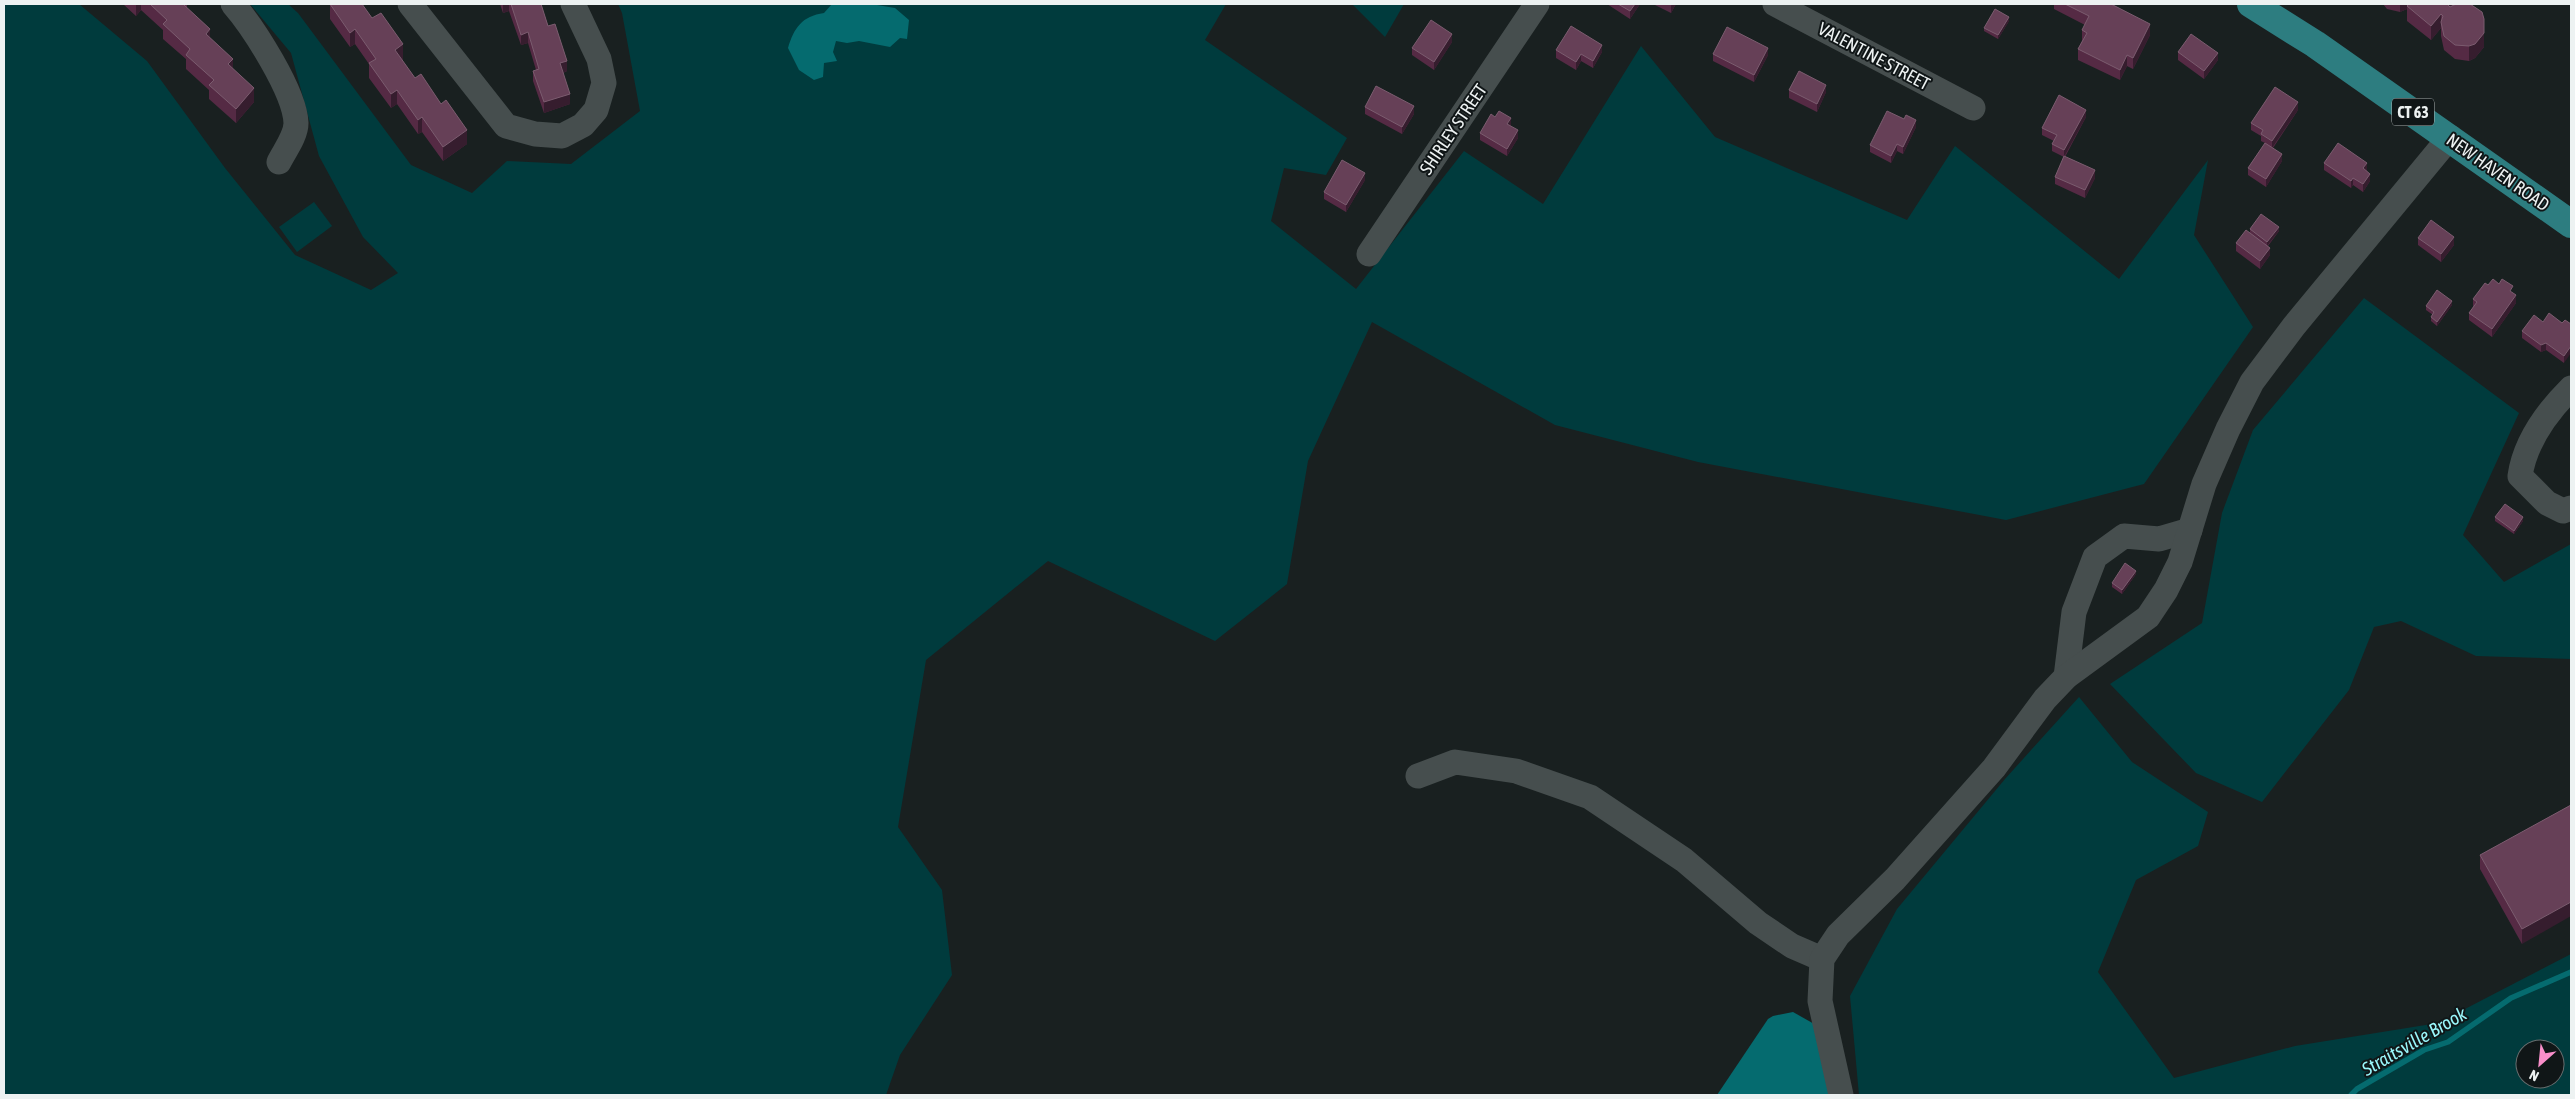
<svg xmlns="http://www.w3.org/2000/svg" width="2575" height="1099" font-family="'Asap Condensed',sans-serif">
  <rect width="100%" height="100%" fill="#192020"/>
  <g fill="#003b3d" fill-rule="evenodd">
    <path d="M4 4H79L147 61 225 168 295 255 371 290 398 273 363 237 319 156 291 53 250 4H288L298 13 411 165 472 193 507 161 571 164 640 111 622 13 618 4H1226L1205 40 1347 138 1326 175 1284 168 1271 221 1356 289 1464 151 1543 204 1641 46 1715 137 1907 220 1955 146 2119 279 2208 160 2194 235 2253 327 2144 484 2006 520 1698 462 1555 425 1372 322 1308 461 1287 584 1215 641 1048 561 926 660 898 827 942 890 952 975 900 1055 886 1095H4Z"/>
    <path d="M1352 4H1404L1385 37Z"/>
    <path d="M314 202 332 226 297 252 279 227Z"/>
    <path d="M2364 298 2519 413 2463 535 2504 582 2571 544V659L2476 656 2401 621 2374 627 2349 690 2262 802 2196 773 2110 684 2202 623 2222 513 2253 430Z"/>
    <path d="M2079 697 2132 762 2208 812 2198 846 2136 880 2098 972 2174 1078 2295 1046 2438 1023 2571 954V1095H1859L1850 996 1897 909 2005 779ZM2525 1049H2555V1079H2525Z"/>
  </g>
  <g fill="#056b6f">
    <path d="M832 4H871L895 8 909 20 907 39 900 38 890 47 859 41 847 43 836 41 833 52 837 61 824 63 823 77 814 80 799 70 788 48C794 28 802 16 824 13Z"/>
    <path d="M1793 1012 1816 1025 1831 1095H1717L1768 1019 1773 1016Z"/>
  </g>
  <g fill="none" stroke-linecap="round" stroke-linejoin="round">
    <path stroke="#056b6f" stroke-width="5.5" d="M2351 1095 2357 1089 2424 1050 2448 1042 2511 998 2571 972"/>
    <g stroke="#464e4e" stroke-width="25">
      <path d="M233 4C253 27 295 92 296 123 296 136 285 150 279 162"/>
      <path d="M410 4 506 126 535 134 562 136 583 125 596 110 604 83 599 59 573 4"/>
      <path d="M1775 4 1973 108"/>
      <path d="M1369 254 1537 4"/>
      <path d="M2571 388C2548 411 2525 442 2520 476L2547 503 2563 511 2571 508"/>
      <path d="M2066 677 2074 612 2095 557 2124 536 2159 539 2190 530"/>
      <path d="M1418 776 1455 762 1516 771 1590 797 1684 860 1758 923 1792 946 1822 959"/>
      <path d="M1841 1095 1820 1001 1822 959 1838 935 1895 879 1994 768 2045 699 2066 677 2148 617 2166 590 2180 562 2204 484 2228 429 2252 382 2294 326 2450 137"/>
    </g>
    <path stroke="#2d7d80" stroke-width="28" d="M2251 4 2315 44 2571 224"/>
  </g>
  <g fill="#552a44">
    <path d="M123 4H187V8L233 69 254 102 236 123 209 99V90L186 69V59L163 39V30L141 10 136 16Z"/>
    <path d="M330 4 372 18 403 59 402 60 415 78 467 144 443 161 422 132 418 134 397 104 391 108 369 78V64L355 44 350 47 330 19Z"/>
    <path d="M500 4H541L548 26 567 71 563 73 570 104 544 113 533 81V71L536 70 528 43 521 45 509 11 503 13Z"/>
    <path d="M1607 4H1640L1630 19Z"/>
    <path d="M1653 4H1676L1671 13Z"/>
    <path d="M2054 4H2111L2150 35 2133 69 2127 66 2120 80 2078 60V49L2082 41V30L2085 25 2054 9Z"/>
    <path d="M2383 4H2470L2484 47 2475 58 2469 61 2455 59 2444 50 2441 36V28L2431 40 2407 21V9L2400 12 2387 9Z"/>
    <path d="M2009 21 1998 39 1984 31V28Z"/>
    <path d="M1452 42 1434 70 1412 55V48Z"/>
    <path d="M1556 50 1602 52 1593 68 1581 61 1576 70 1556 58Z"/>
    <path d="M2178 52 2218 60 2204 79 2178 60Z"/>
    <path d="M1713 54 1768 55 1754 82 1713 61Z"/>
    <path d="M1789 90 1826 92 1817 112 1789 98Z"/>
    <path d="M1365 107 1414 114 1402 134 1365 114Z"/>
    <path d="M2298 110 2273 148 2282 161 2266 187 2248 175V168L2265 143 2261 141V136L2251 130V123Z"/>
    <path d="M2086 117 2065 157 2095 178 2085 198 2055 184V177L2064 157 2052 151V144L2054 141 2042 135V128Z"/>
    <path d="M1511 125 1510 126 1518 138 1507 156 1480 140V133Z"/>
    <path d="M1916 127 1903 154 1897 151 1891 163 1870 152V145Z"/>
    <path d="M2324 163 2367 170V171L2370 181 2363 192 2353 185 2351 188 2324 170Z"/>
    <path d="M1365 180 1346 212 1324 199V192Z"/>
    <path d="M2250 229 2279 231 2268 246 2270 255 2260 269 2236 251V243L2250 232Z"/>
    <path d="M2418 238 2454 245 2441 262 2418 245Z"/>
    <path d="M2488 285 2513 293 2516 303 2492 337 2469 320V313L2473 307V299Z"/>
    <path d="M2452 305 2437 326 2431 321V317L2433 315 2426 310V306Z"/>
    <path d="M2565 320 2564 363 2546 350 2541 352 2522 338V331L2562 323Z"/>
    <path d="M2495 517 2523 521 2514 534 2495 521Z"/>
    <path d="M2136 574 2122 594 2112 587V583Z"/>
    <path d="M2571 805 2522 944 2480 869V855Z"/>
  </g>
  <g fill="#361d2e">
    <path d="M136 4H141V10L136 16Z"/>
    <path d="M503 4H509V11L503 13Z"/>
    <path d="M1635 4H1640L1630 19V11Z"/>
    <path d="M1672 4H1676L1671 13V6Z"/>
    <path d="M2400 4H2413L2407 6V9L2400 12Z"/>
    <path d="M2449 4H2460L2448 20V5Z"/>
    <path d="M2441 14V28L2431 40V26Z"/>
    <path d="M2009 17V21L1998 39V35Z"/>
    <path d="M2484 19V47L2475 58 2469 61V46Z"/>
    <path d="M2150 24V35L2133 69V58Z"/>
    <path d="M210 29V43L206 34Z"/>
    <path d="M355 29V44L350 47V33Z"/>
    <path d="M528 32V43L521 45V35Z"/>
    <path d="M1452 34V42L1434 70V62Z"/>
    <path d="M403 44V59L395 64V50Z"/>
    <path d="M1602 45V52L1593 68V61Z"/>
    <path d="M1768 48V55L1754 82V75Z"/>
    <path d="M2218 53V60L2204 79V71Z"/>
    <path d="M1581 54V61L1576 70V62Z"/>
    <path d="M2127 55V66L2120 80V70Z"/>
    <path d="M233 59V73L228 64Z"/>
    <path d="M567 61V71L560 74V63Z"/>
    <path d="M1826 85V92L1817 112V104Z"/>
    <path d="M254 88V102L236 123V109Z"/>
    <path d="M397 90V104L391 108V94Z"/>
    <path d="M570 94V104L544 113V102Z"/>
    <path d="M2298 102V110L2272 148V141Z"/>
    <path d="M1414 106V114L1402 134V127Z"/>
    <path d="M2086 110V117L2064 157V150Z"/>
    <path d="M422 117V132L418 134V120Z"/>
    <path d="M1511 118V125L1507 131V124Z"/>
    <path d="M1916 120V127L1903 154V147Z"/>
    <path d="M467 130V144L443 161V147Z"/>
    <path d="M1518 130V138L1507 156V149Z"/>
    <path d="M1897 144V151L1891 163V156Z"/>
    <path d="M2282 154V161L2266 187V179Z"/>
    <path d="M2367 163V170L2363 176V168Z"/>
    <path d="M2095 170V178L2085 198V190Z"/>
    <path d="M1365 173V180L1346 212V205Z"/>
    <path d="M2370 174V181L2363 192V184Z"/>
    <path d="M2353 178V185L2351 188V181Z"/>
    <path d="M2279 227V231L2267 246V242Z"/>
    <path d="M2454 237V245L2441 262V254Z"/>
    <path d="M2270 248V255L2260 269V261Z"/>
    <path d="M2516 295V303L2492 337V329Z"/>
    <path d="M2452 301V305L2437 326V322Z"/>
    <path d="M2546 343V350L2541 352V345Z"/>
    <path d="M2571 346V353L2564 363V356Z"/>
    <path d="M2523 517V521L2514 534V531Z"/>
    <path d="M2136 571V574L2122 594V590Z"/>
    <path d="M2571 902V916L2522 944V929Z"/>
  </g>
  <g fill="#664057" stroke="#7b5c6f">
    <path d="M150 4H184H183L210 29 206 34 233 59 228 64 254 88 236 109 209 85 214 80 186 55 190 49 163 24 167 20Z"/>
    <path d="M330 4H362L372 18 381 13 403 44 395 50 415 78 421 74 441 104 446 100 467 130 443 147 422 117 418 120 397 90 391 94 369 63 376 59 355 29 350 33Z"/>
    <path d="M511 4H541L548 26 555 24 567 61 560 63 570 94 544 102 533 71 539 69 528 32 521 35Z"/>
    <path d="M1618 4H1635L1630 11Z"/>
    <path d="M2065 4H2111L2150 24 2133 58 2127 55 2120 70 2078 49 2087 33 2082 30 2089 16Z"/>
    <path d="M2409 4H2449L2448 5 2450 7 2456 4H2470L2482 12 2484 19V33L2475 44 2469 46 2455 45 2444 36 2441 22 2443 16 2441 14 2431 26 2407 6Z"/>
    <path d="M1995 9 2009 17 1998 35 1984 28Z"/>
    <path d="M1431 20 1452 34 1434 62 1412 48Z"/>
    <path d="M1571 26 1602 45 1593 61 1581 54 1576 62 1556 50Z"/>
    <path d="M1727 27 1768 48 1754 75 1713 54Z"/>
    <path d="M2191 34 2218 53 2204 71 2178 52Z"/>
    <path d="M1799 71 1826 85 1817 104 1789 90Z"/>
    <path d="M1376 86 1414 106 1402 127 1365 107Z"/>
    <path d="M2275 87 2298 102 2272 141 2261 134 2263 130 2251 123Z"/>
    <path d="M2059 95 2086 110 2064 150 2052 144 2057 135 2042 128Z"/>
    <path d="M1499 111 1511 118 1507 124 1518 130 1507 149 1480 133 1491 114 1495 117Z"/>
    <path d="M1887 111 1904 119 1906 115 1916 120 1903 147 1897 144 1891 156 1870 145Z"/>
    <path d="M2265 143 2282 154 2266 179 2248 168Z"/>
    <path d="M2338 143 2367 163 2363 168 2370 174 2363 184 2353 178 2351 181 2324 163Z"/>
    <path d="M2064 156 2095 170 2085 190 2055 177Z"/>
    <path d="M1342 160 1365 173 1346 205 1324 192Z"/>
    <path d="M2261 214 2279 227 2267 242 2250 229Z"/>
    <path d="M2431 220 2454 237 2441 254 2418 238Z"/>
    <path d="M2246 230 2270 248 2260 261 2236 243Z"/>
    <path d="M2493 279 2499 284 2502 279 2513 286 2510 291 2516 295 2492 329 2469 313 2477 302 2473 299 2485 283 2488 285Z"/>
    <path d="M2437 290 2452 301 2437 322 2431 317 2434 312 2426 306Z"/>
    <path d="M2549 313 2562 323 2565 320 2571 324V346L2564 356 2546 343 2541 345 2522 331 2534 315 2543 322Z"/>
    <path d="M2505 504 2523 517 2514 531 2495 517Z"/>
    <path d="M2125 563 2136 571 2122 590 2112 583Z"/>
    <path d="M2571 805V902L2522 929 2480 855Z"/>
  </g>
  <g text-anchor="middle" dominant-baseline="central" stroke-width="4" stroke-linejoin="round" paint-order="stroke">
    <rect fill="#101617" stroke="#abb0b0" stroke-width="1" x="2392" y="98.5" width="42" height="27" rx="4"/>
    <g font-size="16" font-weight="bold" fill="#edf2f2">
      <text x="2413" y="112">CT 63</text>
    </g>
    <g font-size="18" fill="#edf2f2" stroke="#101617">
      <text transform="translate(1874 56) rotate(28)">VALENTINE STREET</text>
      <text transform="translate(1453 129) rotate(-56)">SHIRLEY STREET</text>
      <text transform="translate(2498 172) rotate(35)">NEW HAVEN ROAD</text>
    </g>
    <g font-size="19" font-style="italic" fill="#99f6fa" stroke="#101617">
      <text transform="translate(2414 1041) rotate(-30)">Straitsville Brook</text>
    </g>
  </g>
  <rect width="2575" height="1099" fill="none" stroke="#edf2f2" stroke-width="10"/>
  <g transform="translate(2540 1064) rotate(207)"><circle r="24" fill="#101617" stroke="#686e6f"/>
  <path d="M0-4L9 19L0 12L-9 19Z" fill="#f98fca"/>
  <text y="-8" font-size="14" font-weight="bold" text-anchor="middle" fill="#edf2f2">N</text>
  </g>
</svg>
